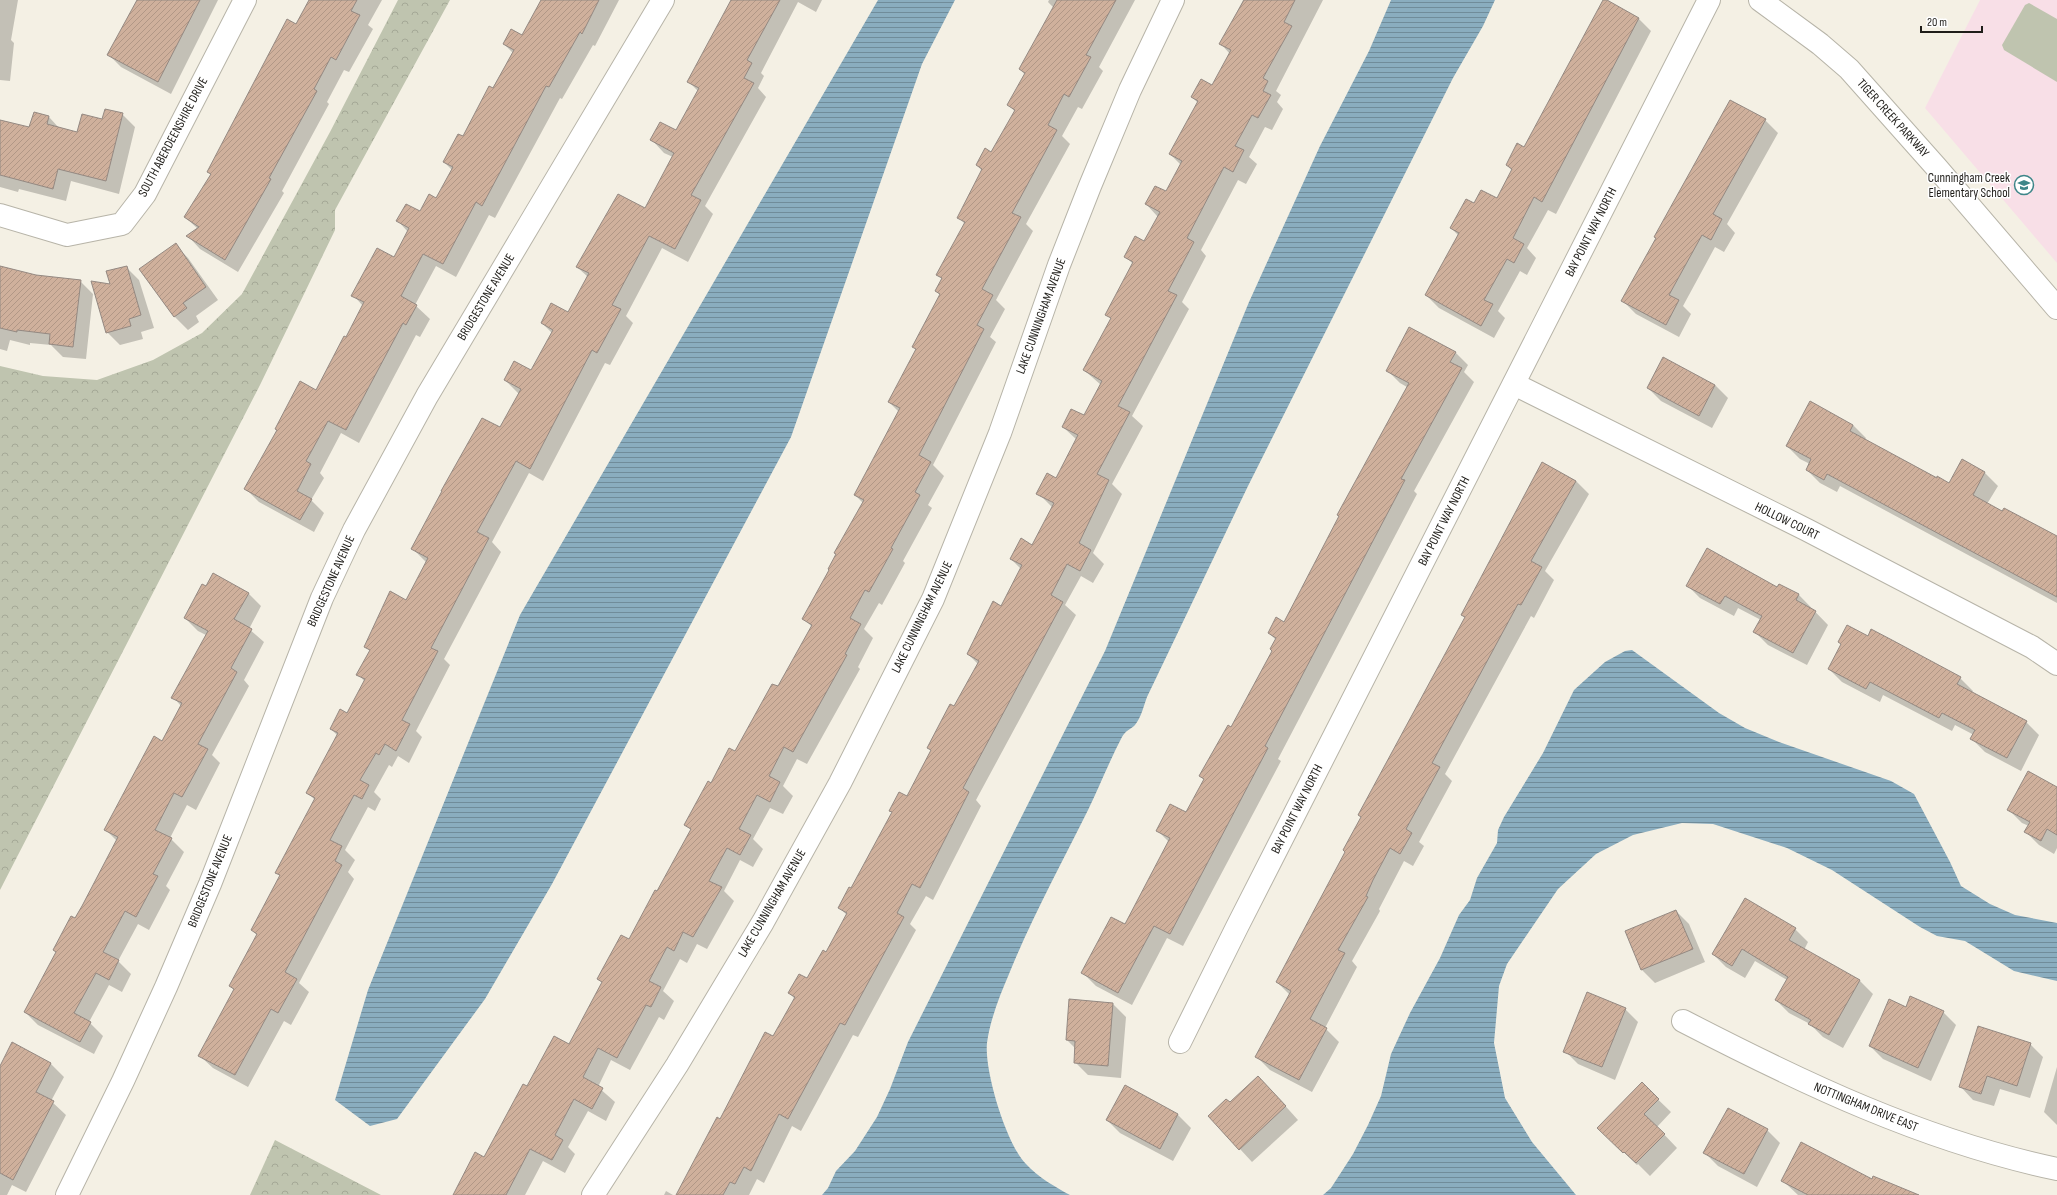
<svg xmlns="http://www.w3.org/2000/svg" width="2057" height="1195" font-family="'Sofia Sans Condensed',sans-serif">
  <defs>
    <pattern id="forest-crowns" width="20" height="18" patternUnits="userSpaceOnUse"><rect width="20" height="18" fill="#bfc4af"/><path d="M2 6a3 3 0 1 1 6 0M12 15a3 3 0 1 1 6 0" fill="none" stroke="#a4a896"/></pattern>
    <pattern id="water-rules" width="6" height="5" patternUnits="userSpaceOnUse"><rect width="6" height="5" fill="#8aadbf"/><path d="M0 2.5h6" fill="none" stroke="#708c9a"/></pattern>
    <pattern id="building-hatch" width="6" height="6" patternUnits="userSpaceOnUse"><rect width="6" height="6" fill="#cfb09c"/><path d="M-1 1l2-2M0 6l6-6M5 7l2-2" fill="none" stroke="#b19786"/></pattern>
  </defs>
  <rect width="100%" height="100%" fill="#f4f0e4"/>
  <path fill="#f8dfe7" d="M1980 0H2057V263L1925 108Z"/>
  <g fill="url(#forest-crowns)">
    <path d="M398 0H450L335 210V230L260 385 0 890V366L43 376 97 380 153 360 202 333 242 294 330 132Z"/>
    <path d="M275 1140 381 1195H250Z"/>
  </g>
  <path fill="#bfc4af" d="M2029 3 2057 19V82L2004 50 2002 45 2025 5Z"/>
  <g fill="url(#water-rules)">
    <path d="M878 0H955L922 64 791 437 552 884 485 999 397 1119 370 1126 335 1100 368 990 520 615Z"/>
    <path d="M1391 0H1495L1483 26 1453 78 1248 486 1147 697C1144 705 1141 718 1135 725 1131 729 1125 731 1122 737 1110 760 1100 785 1089 808 1062 863 1032 917 1009 974 1000 995 990 1020 987 1043 984 1070 1006 1144 1026 1164 1038 1177 1055 1187 1070 1195H822L828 1188 836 1171 855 1151 877 1117 890 1089 908 1042 1105 651 1249 302 1320 146 1369 51Z"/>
    <path d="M1632 650 1719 713 1745 728 1779 742 1891 781 1914 794 1950 862 1961 886 1990 904 2015 915 2057 923V981L2014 971 1965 941 1937 936 1920 927 1832 870 1787 848 1713 824 1682 823 1633 835 1596 854 1558 889 1507 964 1499 986 1494 1043 1505 1098 1532 1142 1576 1195H1323L1331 1188 1353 1154 1368 1125 1381 1096 1391 1054 1410 1013 1440 958 1459 915 1470 900 1477 878 1497 843 1498 830 1504 817 1543 753 1574 690 1605 662 1625 651Z"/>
  </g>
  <g fill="#0003">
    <path d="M0 0H18L11 40 14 43 10 81 0 80Z"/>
    <path d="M138 0H218L171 94 121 67 108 54Z"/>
    <path d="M310 0H382L368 25 373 29 349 72 344 70 327 102 329 104 282 191 284 193 238 272 200 249 188 236 198 229 185 217 211 175 208 172Z"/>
    <path d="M541 0H619L595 46 593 45 562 99 560 98 495 218 489 215 456 277 436 266 415 305 430 319 420 337 416 335 359 443 341 433 320 473 324 478 311 500 324 513 314 532 259 502 246 489 317 391 346 338 363 306 353 295 394 259 408 232 398 221 420 212 436 200 452 170 444 162 463 138 513 53 504 44 522 37Z"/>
    <path d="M732 0H822L816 12 798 2 761 73 764 76 758 88 766 97 705 206 713 214 688 262 662 248 626 316 633 323 610 365 605 363 543 481 529 473 492 542 501 552 444 659 450 665 416 731 422 737 409 763 398 756 392 767 389 765 374 792 381 799 375 811 368 807 345 850 355 860 348 872 354 879 299 983 309 992 291 1025 284 1021 248 1087 213 1068 200 1056 234 990 230 986 257 935 252 930 280 876 277 873 315 800 308 793 338 736 331 729 348 714 365 682 358 674 370 651 365 646 406 601 427 563 413 549 501 429 519 394 505 380 532 371 552 333 542 323 569 313 588 277 577 267 646 209 673 157 664 153 652 140 677 131 698 91 689 82Z"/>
    <path d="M1049 0H1135L1099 67 1103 71 1082 109 1078 107 1062 136 1070 144 1026 224 1033 231 996 300 1005 309 990 337 996 342 933 465 944 476 928 505 932 508 903 561 905 563 882 605 879 603 864 629 873 638 858 667 860 669 807 764 797 759 783 786 793 796 783 814 770 808 753 839 763 849 753 867 740 860 724 891 734 901 707 949 697 944 687 963 680 959 663 991 674 1001 664 1020 659 1017 630 1070 611 1060 598 1087 615 1102 606 1121 588 1111 568 1147 575 1154 565 1173 543 1161 525 1195H454L485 1158 528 1088 569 1046 602 983 599 979 629 940 692 831 685 825 778 688 812 627 804 619 863 503 855 495 899 412 889 402 916 350 913 346 940 295 936 291 942 279 937 275 965 224 959 218 982 171 977 165 991 153 1015 112 1009 105 1025 75 1020 69 1054 8 1048 2Z"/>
    <path d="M1243 0H1323L1276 91 1281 95 1277 102 1283 109 1272 130 1265 127 1249 157 1257 164 1246 184 1238 180 1201 250 1206 256 1182 302 1189 309 1132 416 1143 426 1112 484 1122 494 1093 553 1104 564 1093 583 1081 576 1065 605 1076 615 976 800 981 806 933 900 926 896 910 924 916 930 858 1037 853 1035 801 1131 792 1126 764 1183 757 1179 749 1195H677L721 1120 774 1038 795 999 789 993 807 980 826 953 847 915 839 908 852 889 893 813 890 810 907 797 932 751 928 747 955 707 978 664 968 654 1001 607 1021 569 1011 559 1033 546 1053 508 1038 493 1056 480 1077 440 1063 427 1084 417 1101 385 1084 370 1111 319 1107 314 1133 264 1125 256 1145 242 1158 217 1146 204 1166 193 1181 165 1170 154 1198 103 1192 97 1213 86 1230 54 1221 44Z"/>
    <path d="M1605 0 1638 18 1651 31 1556 214 1548 210 1527 248 1536 258 1527 275 1520 271 1498 311 1505 318 1494 338 1439 308 1426 295 1458 235 1451 228 1474 204 1497 199 1512 171 1507 165 1524 148Z"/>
    <path d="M122 114 135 127 119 194 71 181 66 201 19 189 18 192 0 187V121L30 128 49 117 60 129 78 134 103 121Z"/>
    <path d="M1765 120 1778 133 1727 224 1735 233 1724 252 1715 247 1683 306 1691 314 1679 337 1636 314 1623 301Z"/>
    <path d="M175 245 188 258 218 300 196 316 199 322 188 330 175 317 141 269Z"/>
    <path d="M0 266 36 276 80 281 93 294 86 359 63 357 51 345 30 343V345L10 340 7 351 0 349Z"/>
    <path d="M126 267 139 280 154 328 141 332 143 339 120 345 107 332 112 285Z"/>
    <path d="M1455 352 1468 365 1464 372 1474 382 1414 491 1417 494 1278 759 1281 761 1183 946 1167 938 1132 1005 1096 986 1083 973 1126 925 1169 842 1157 830 1187 814 1205 780 1200 776 1232 728 1273 651 1276 640 1269 633 1285 623 1340 517 1338 515 1407 387 1400 383 1387 370Z"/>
    <path d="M1715 385 1728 398 1712 428 1661 401 1648 388Z"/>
    <path d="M1853 425 1866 438 1865 440 1949 484 1985 473 1998 486 1987 504 2057 551V603L1840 486 1837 492 1820 483 1807 470 1810 464 1800 459 1787 446Z"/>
    <path d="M1542 463 1576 481 1589 494 1545 571 1554 580 1534 618 1531 616 1445 774 1452 781 1419 842 1424 846 1413 866 1404 861 1379 909 1380 911 1352 961 1357 967 1325 1028 1339 1042 1312 1092 1270 1070 1257 1057 1290 995 1277 982 1346 852 1465 618 1462 615Z"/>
    <path d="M1687 585 1778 588 1779 585 1799 595 1828 625 1807 665 1768 645 1755 632 1761 620 1738 608 1734 616 1700 598Z"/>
    <path d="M248 593 261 606 249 629 264 642 244 680 249 686 212 755 220 763 196 810 187 805 170 838 184 852 166 886 170 890 149 930 138 924 118 961 131 974 122 992 109 985 89 1022 103 1036 94 1054 38 1025 25 1012 57 953 54 950 83 906 117 841 106 830 163 742 181 706 173 697 206 635 198 631 185 618Z"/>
    <path d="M1839 642 1960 678 1973 691 1972 693 2026 722 2039 735 2021 771 1985 752 1972 739 1974 735 1955 725 1952 731 1883 695 1880 702 1842 682 1829 669 1842 645Z"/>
    <path d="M2057 788V848L2054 854 2039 845 2026 832 2029 826 2022 823 2009 810Z"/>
    <path d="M1676 911 1689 924 1705 962 1655 983 1642 970 1626 932Z"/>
    <path d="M1795 929 1808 942 1804 950 1860 981 1873 994 1843 1048 1823 1037 1810 1024 1789 1013 1776 1000 1787 980 1755 961 1745 978 1726 967 1713 954Z"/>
    <path d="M1113 1004 1126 1017 1121 1078 1088 1075 1075 1062 1076 1049 1067 1040Z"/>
    <path d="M1906 1008 1943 1012 1956 1025 1931 1081 1883 1059 1870 1046Z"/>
    <path d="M1625 1009 1638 1022 1615 1080 1578 1064 1565 1051Z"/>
    <path d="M13 1044 51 1064 64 1077 51 1101 66 1115 26 1192 12 1185 7 1195H0V1068Z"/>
    <path d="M2030 1044 2043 1057 2030 1098 2000 1089 1994 1106 1973 1100 1960 1086Z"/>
    <path d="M2057 1067V1125L2044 1112Z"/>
    <path d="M1642 1084 1671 1112 1657 1127 1677 1148 1650 1176 1638 1164 1637 1165 1599 1128Z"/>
    <path d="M1125 1087 1178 1115 1191 1128 1173 1161 1120 1133 1107 1120Z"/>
    <path d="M1271 1090 1298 1120 1252 1162 1240 1149Z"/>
    <path d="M1767 1130 1780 1143 1757 1187 1718 1166 1705 1153Z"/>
    <path d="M1782 1180H1872L1918 1195H1798Z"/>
    <path d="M666 1191 673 1195H664Z"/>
  </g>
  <g fill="url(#building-hatch)" stroke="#948982">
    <path d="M137 0H200L158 82 107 55Z"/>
    <path d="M309 0H357L351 11 360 15 336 60 331 57 314 89 317 91 269 178 271 179 225 260 186 236 199 227 184 217 211 174 207 172 287 19 296 24Z"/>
    <path d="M541 0H599L582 34 580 32 549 87 546 86 482 206 476 202 443 264 423 254 401 296 417 305 406 325 403 323 346 430 328 421 306 461 311 464 297 491 312 499 300 520 244 489 277 430 275 429 300 381 316 390 344 336 346 337 364 302 351 296 377 248 394 257 409 228 396 221 406 204 420 211 429 194 436 198 453 167 443 162 458 134 463 136 489 86 493 88 514 50 503 44 511 29 522 35Z"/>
    <path d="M731 0H780L747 60 752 63 744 78 754 83 691 195 701 200 675 249 649 236 612 305 621 309 597 353 592 350 530 469 516 461 477 532 489 538 431 648 438 651 402 720 410 724 396 751 385 744 379 755 376 753 360 780 369 785 362 799 354 795 330 840 342 846 335 861 342 865 285 972 297 979 278 1013 271 1009 235 1075 198 1056 234 989 229 986 257 934 251 930 280 875 275 873 315 798 306 793 338 733 330 729 340 709 347 713 365 679 356 675 370 650 364 647 390 591 406 600 428 558 411 549 442 491H441L482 418 500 427 521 389 504 380 514 361 531 370 553 330 541 323 551 303 568 312 589 273 576 267 618 194 645 208 674 153 650 140 660 122 676 130 699 88 687 82Z"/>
    <path d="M1057 0H1116L1086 55 1091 57 1069 97 1064 94 1048 125 1057 130 1012 213 1021 217 982 289 993 295 977 325 984 329 919 455 931 462 915 492 920 495 891 548 893 549 869 592 865 590 850 618 861 624 845 654 847 655 793 752 784 747 769 776 780 782 770 802 757 795 739 829 751 835 740 855 727 848 709 881 722 887 693 937 683 932 674 951 667 947 649 981 661 987 651 1007 646 1005 617 1058 598 1048 583 1077 603 1088 592 1109 574 1099 555 1135 563 1140 552 1160 530 1149 506 1195H453L475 1152 484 1157 523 1084 527 1086 554 1036 569 1044 602 982 597 979 621 935 629 939 655 890 657 891 691 829 684 825 708 781 711 783 729 748 735 751 772 684 778 686 812 625 802 619 829 570 828 569 836 554 834 553 864 500 854 495 900 408 888 402 916 349 912 347 940 294 935 291 942 278 936 275 965 222 957 218 982 169 976 165 985 148 991 152 1015 110 1007 105 1025 73 1019 69Z"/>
    <path d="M1244 0H1295L1284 22 1292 26 1263 78 1268 81 1263 91 1271 95 1258 118 1252 115 1235 146 1244 150 1233 172 1224 167 1187 238 1194 242 1168 291 1177 295 1118 406 1130 412 1097 474 1109 480 1079 543 1091 550 1080 571 1067 564 1051 595 1063 602 963 788 969 792 920 888 912 884 897 913 904 917 845 1025 840 1023 788 1119 779 1114 751 1171 744 1167 735 1184 730 1182 723 1195H676L717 1117 720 1119 765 1032 773 1036 795 997 788 993 799 974 807 978 823 950 826 952 847 913 838 908 849 887 851 888 892 812 889 811 899 792 907 796 931 750 927 748 950 704 954 706 979 661 967 654 993 601 1001 606 1022 565 1010 559 1021 538 1032 545 1054 503 1036 494 1047 473 1056 478 1078 435 1062 427 1071 409 1084 415 1102 381 1083 370 1111 318 1105 315 1133 262 1124 257 1135 236 1144 241 1160 212 1145 204 1155 186 1166 191 1182 161 1169 154 1198 101 1191 97 1201 79 1212 85 1231 50 1219 44Z"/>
    <path d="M1603 0H1607L1639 18 1542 202 1534 197 1513 238 1524 244 1514 263 1507 259 1484 300 1493 304 1481 326 1425 295 1459 233 1450 228 1466 199 1474 203 1481 190 1497 198 1512 169 1506 165 1517 143 1524 147Z"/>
    <path d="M1730 100 1766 119 1713 214 1722 219 1711 240 1702 235 1669 295 1679 300 1666 325 1621 301 1656 238 1654 237Z"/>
    <path d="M105 109 123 113 106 181 58 169 53 189 0 175V120L29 127 34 112 49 116 47 124 77 132 82 114 102 119Z"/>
    <path d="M176 243 206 287 183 303 187 308 174 317 139 269Z"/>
    <path d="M0 266 36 275 81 280 73 347 49 344 50 334 17 330V332L0 328Z"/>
    <path d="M127 266 141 315 129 319 131 326 106 333 91 281 110 284 106 271Z"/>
    <path d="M1409 327 1456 352 1450 362 1462 368 1401 479 1405 480 1265 746 1268 748 1170 934 1154 926 1118 993 1081 973 1111 917 1125 924 1170 838 1156 831 1170 804 1186 812 1204 779 1199 776 1228 725 1231 727 1272 651 1270 649 1276 638 1268 633 1276 617 1284 622 1339 516 1337 515 1409 383 1386 371Z"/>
    <path d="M1663 357 1715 385 1699 416 1647 388Z"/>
    <path d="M1810 401 1853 425 1850 431 1937 478V476L1949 483 1962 459 1985 472 1973 495 2002 511 2004 508 2057 536V597L1827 474 1824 480 1806 470 1811 459 1786 446Z"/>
    <path d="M1542 462 1576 481 1531 561 1542 567 1521 605 1518 604 1432 763 1440 767 1406 829 1412 833 1400 854 1390 848 1373 880 1366 896 1368 897 1338 950 1345 953 1310 1019 1327 1028 1299 1080 1255 1057 1291 991 1276 982 1345 852 1343 850 1361 817 1358 815 1465 617 1461 615Z"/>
    <path d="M1707 548 1777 587 1779 584 1799 594 1796 600 1816 611 1793 653 1753 632 1762 616 1725 596 1720 604 1686 586Z"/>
    <path d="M213 573 249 593 234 619 252 629 231 668 237 672 198 744 208 749 182 797 174 793 155 830 172 838 153 874 158 876 136 917 125 911 103 952 119 960 109 980 96 973 74 1013 91 1022 80 1042 24 1012 56 952 53 950 71 916 75 918 82 906 118 837 104 830 154 736 162 741 182 703 171 698 208 631 184 618 202 584 206 586Z"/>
    <path d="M1847 625 1868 636 1871 629 1892 640 1961 677 1957 684 2027 721 2007 758 1970 739 1975 730 1942 713 1939 718 1870 682 1866 689 1828 669 1841 644 1838 642Z"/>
    <path d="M2028 771 2057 787V835L2047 829 2041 841 2024 832 2030 822 2007 810Z"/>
    <path d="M1745 898 1796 928 1789 940 1860 980 1829 1035 1808 1024 1811 1020 1775 1000 1788 977 1742 949 1732 966 1712 954Z"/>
    <path d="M1676 910 1693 949 1641 970 1625 931Z"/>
    <path d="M1587 992 1626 1008 1602 1067 1563 1052Z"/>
    <path d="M1910 996 1944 1011 1918 1068 1869 1046 1889 999 1906 1007Z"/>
    <path d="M1069 999 1113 1003 1108 1066 1074 1063 1075 1041 1066 1040Z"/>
    <path d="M1978 1026 2031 1043 2017 1086 1987 1076 1981 1094 1959 1087Z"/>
    <path d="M12 1042 51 1063 36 1092 54 1101 13 1180 0 1173V1066Z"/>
    <path d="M1258 1076 1286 1106 1239 1150 1208 1116 1226 1099 1230 1102Z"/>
    <path d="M1642 1082 1659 1099 1644 1114 1665 1134 1636 1163 1624 1152 1623 1153 1597 1128Z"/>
    <path d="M1125 1085 1178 1114 1160 1149 1106 1120Z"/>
    <path d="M1728 1108 1768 1129 1744 1174 1703 1153Z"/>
    <path d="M1801 1142 1872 1179 1873 1176 1919 1195H1808L1781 1181Z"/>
  </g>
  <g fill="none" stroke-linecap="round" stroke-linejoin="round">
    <g stroke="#b7b4a8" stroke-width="24">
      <g id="minor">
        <path d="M1760 0 1820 44 1849 69 1937 168 2057 308"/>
        <path d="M0 215 67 235 122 224 145 194 245 0"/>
        <path d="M1514 384 1807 530 2032 647 2057 664"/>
        <path d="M1683 1021C1803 1083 1924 1141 2057 1169"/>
        <path d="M1180 1042 1237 927 1709 0"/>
        <path d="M67 1195 123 1081 166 987 210 884 322 598 354 530 427 396 663 0"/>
        <path d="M593 1195 677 1065 763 922 840 783 933 599 1000 433 1059 265 1090 186 1130 90 1173 0"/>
      </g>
    </g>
    <use href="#minor" stroke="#fff" stroke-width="22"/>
  </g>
  <defs>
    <g id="school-ring" transform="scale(1)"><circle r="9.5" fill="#fff" stroke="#3d8689" stroke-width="1.5"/><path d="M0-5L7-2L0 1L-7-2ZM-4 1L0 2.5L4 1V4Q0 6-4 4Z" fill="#3d8689"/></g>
  </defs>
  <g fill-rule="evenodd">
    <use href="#school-ring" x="2024" y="185"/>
  </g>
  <g text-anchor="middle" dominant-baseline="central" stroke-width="3" stroke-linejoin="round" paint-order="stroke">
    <g font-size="13" fill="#1f1d19" stroke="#fff">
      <text transform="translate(1893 118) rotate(48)">TIGER CREEK PARKWAY</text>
      <text transform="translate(173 137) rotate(-62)">SOUTH ABERDEENSHIRE DRIVE</text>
      <text transform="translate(1591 232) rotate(-63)">BAY POINT WAY NORTH</text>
      <text transform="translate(486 297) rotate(-59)">BRIDGESTONE AVENUE</text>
      <text transform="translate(1041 316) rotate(-70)">LAKE CUNNINGHAM AVENUE</text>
      <text transform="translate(1444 521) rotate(-63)">BAY POINT WAY NORTH</text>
      <text transform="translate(1787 521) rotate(26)">HOLLOW COURT</text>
      <text transform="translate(331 581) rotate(-66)">BRIDGESTONE AVENUE</text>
      <text transform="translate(922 617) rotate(-64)">LAKE CUNNINGHAM AVENUE</text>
      <text transform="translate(1297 809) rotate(-63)">BAY POINT WAY NORTH</text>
      <text transform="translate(210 881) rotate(-68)">BRIDGESTONE AVENUE</text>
      <text transform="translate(772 903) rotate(-60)">LAKE CUNNINGHAM AVENUE</text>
      <text transform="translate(1866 1107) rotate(22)">NOTTINGHAM DRIVE EAST</text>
    </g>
    <g font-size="13" fill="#1f1d19" stroke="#fff" text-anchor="end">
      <text x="2010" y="178">Cunningham Creek<tspan x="2010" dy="15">Elementary School</tspan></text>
    </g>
  </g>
  <path d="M1921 26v6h61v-6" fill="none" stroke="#1f1d19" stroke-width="2"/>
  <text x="1927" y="26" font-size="12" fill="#1f1d19" stroke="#ffffff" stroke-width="3" paint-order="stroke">20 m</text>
</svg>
